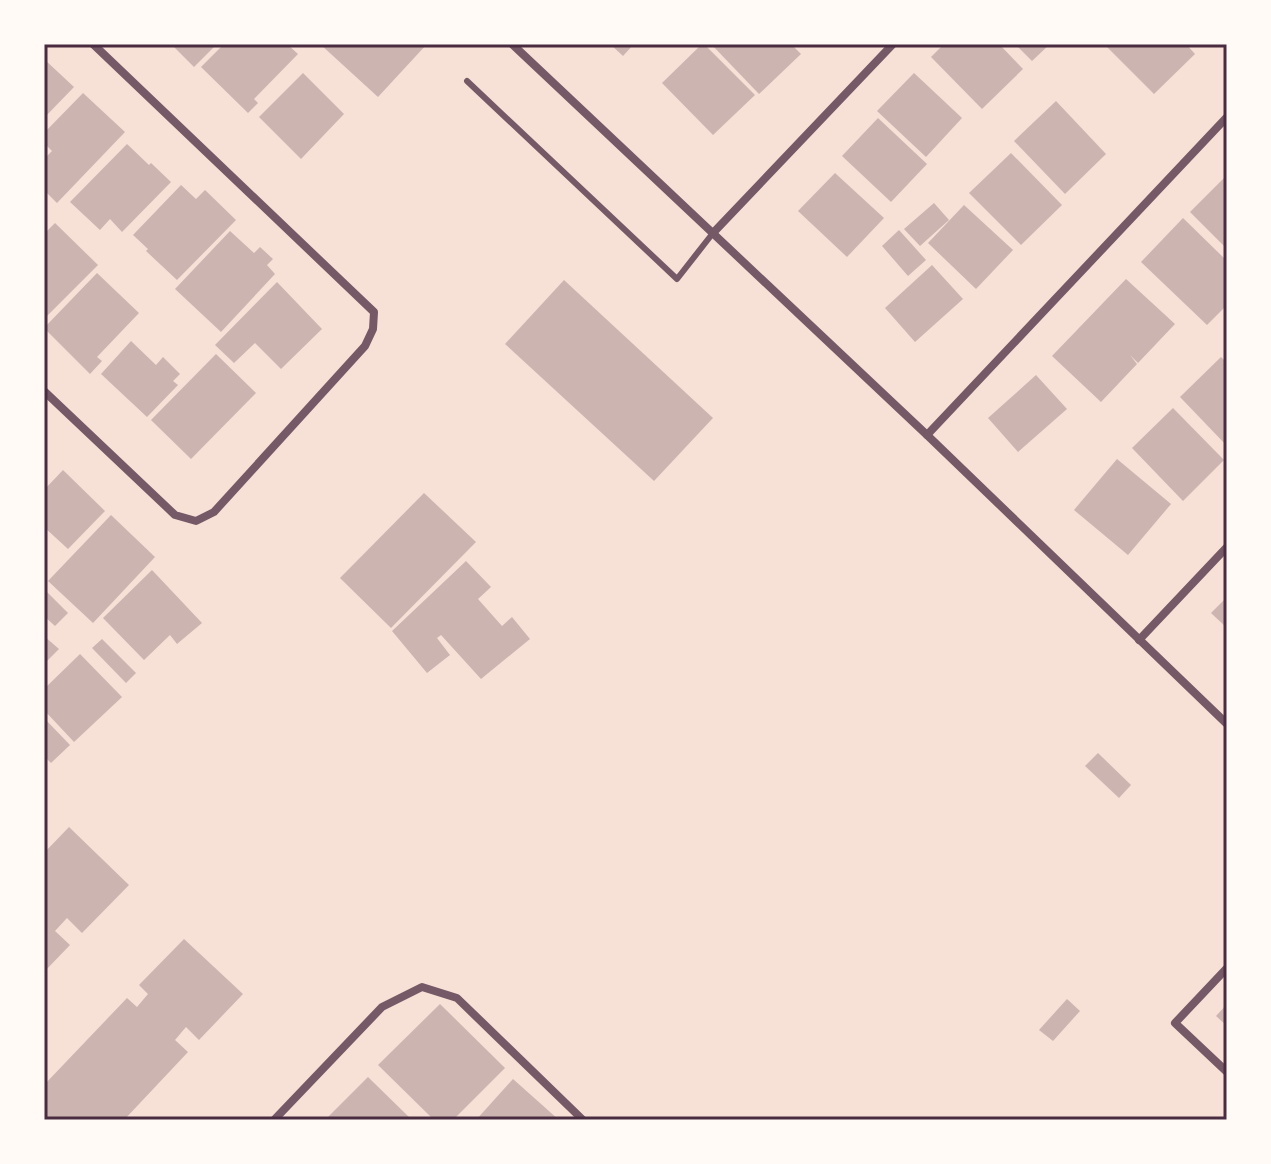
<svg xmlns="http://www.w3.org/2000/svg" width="1271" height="1164" font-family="'Work Sans',sans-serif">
  <rect width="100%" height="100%" fill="#f7e1d7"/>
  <g fill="#ccb4b1">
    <path d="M171 44H217L194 67Z"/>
    <path d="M224 44H287L298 54 254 99 258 103 248 113 201 67Z"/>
    <path d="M320 44H427L378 97Z"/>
    <path d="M610 44H634L623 56Z"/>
    <path d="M702 44H704L755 95 713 135 662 83Z"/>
    <path d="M711 44H791L801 54 759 94Z"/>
    <path d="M944 44H999L1023 69 982 109 931 57Z"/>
    <path d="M1015 44H1050L1032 61Z"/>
    <path d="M1104 44H1186L1195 54 1154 94Z"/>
    <path d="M44 59 74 87 44 118Z"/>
    <path d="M303 73 344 114 301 159 259 117Z"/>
    <path d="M914 73 962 118 926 157 877 111Z"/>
    <path d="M83 93 125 132 57 203 44 190V159L52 151 44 143V133Z"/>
    <path d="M1056 101 1106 154 1065 194 1014 141Z"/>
    <path d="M878 118 927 164 891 202 842 156Z"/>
    <path d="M127 144 149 165 151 163 171 182 122 232 110 219 100 230 70 202Z"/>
    <path d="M1011 153 1062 205 1021 245 969 193Z"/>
    <path d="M835 173 884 218 847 257 798 211Z"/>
    <path d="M1227 175V249L1190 212Z"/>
    <path d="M181 185 196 199 205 190 236 220 177 280 146 251 148 249 133 235Z"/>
    <path d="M934 203 949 220 920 246 904 229Z"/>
    <path d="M964 205 1013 250 976 289 928 243Z"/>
    <path d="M1183 218 1227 261V305L1207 325 1141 262Z"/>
    <path d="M55 223 98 265 44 319V234Z"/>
    <path d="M899 230 926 260 908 276 882 246Z"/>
    <path d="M230 231 254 253 260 247 273 259 267 265 275 274 221 332 175 289Z"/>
    <path d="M932 265 963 299 915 342 885 308Z"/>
    <path d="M97 273 139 313 97 357 102 361 90 374 44 328Z"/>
    <path d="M1126 279 1175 324 1138 363 1130 355 1137 364 1101 402 1052 356Z"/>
    <path d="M564 280 713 418 654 481 505 344Z"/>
    <path d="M277 282 322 329 281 369 255 343 234 363 215 345Z"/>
    <path d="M131 341 156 365 163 357 180 374 173 381 178 385 147 417 101 374Z"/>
    <path d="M216 354 256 393 191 459 151 420Z"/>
    <path d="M1221 357 1227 363V446L1180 397Z"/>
    <path d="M1036 375 1067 409 1018 452 988 418Z"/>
    <path d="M1173 408 1224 460 1183 501 1132 448Z"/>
    <path d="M1117 459 1171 504 1128 555 1074 510Z"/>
    <path d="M63 470 105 511 68 549 44 527V490Z"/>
    <path d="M424 493 476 542 391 628 340 578Z"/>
    <path d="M111 515 155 557 93 623 48 581Z"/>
    <path d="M466 561 491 587 478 599 502 626 512 617 530 639 481 679 441 635 437 638 450 655 427 673 392 631Z"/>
    <path d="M152 570 202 623 177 644 170 635 144 660 103 618Z"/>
    <path d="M44 589 68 613 55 626 44 616Z"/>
    <path d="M1227 597V628L1211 613Z"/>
    <path d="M44 636 59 649 44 664Z"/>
    <path d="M102 639 136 673 126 683 92 648Z"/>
    <path d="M80 654 122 697 74 742 44 710V689Z"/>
    <path d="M44 718 70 745 51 763 44 756Z"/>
    <path d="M1098 753 1131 785 1119 798 1085 766Z"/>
    <path d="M69 827 129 885 82 933 67 918 55 931 70 945 44 972V853Z"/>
    <path d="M184 939 243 994 199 1040 186 1027 175 1040 188 1052 124 1120H44V1085L127 998 137 1007 148 994 139 985Z"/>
    <path d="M1067 999 1080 1011 1053 1041 1039 1030Z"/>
    <path d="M440 1004 505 1068 453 1120H434L378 1065Z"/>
    <path d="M1227 1004V1026L1216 1016Z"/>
    <path d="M368 1077 412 1120H331L328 1117Z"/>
    <path d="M513 1079 559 1120H476Z"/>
  </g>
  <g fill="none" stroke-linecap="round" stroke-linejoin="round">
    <path stroke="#755966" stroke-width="6" d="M467 81 677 279 713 233"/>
    <g stroke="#755966" stroke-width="8">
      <path d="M512 44 927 435 1227 724"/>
      <path d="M713 233 893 44"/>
      <path d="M44 391 175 515 196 521 214 512 365 346 373 329 374 312 93 44"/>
      <path d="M927 435 1227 117"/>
      <path d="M1139 640 1227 547"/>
      <path d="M1227 968 1175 1023 1227 1072"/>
      <path d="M274 1120 382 1007 422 987 457 998 583 1120"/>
    </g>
  </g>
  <rect width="1271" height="1164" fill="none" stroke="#fffaf5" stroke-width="92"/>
  <rect x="46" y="46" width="1179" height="1072" fill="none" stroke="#4a2c40" stroke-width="3"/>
</svg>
